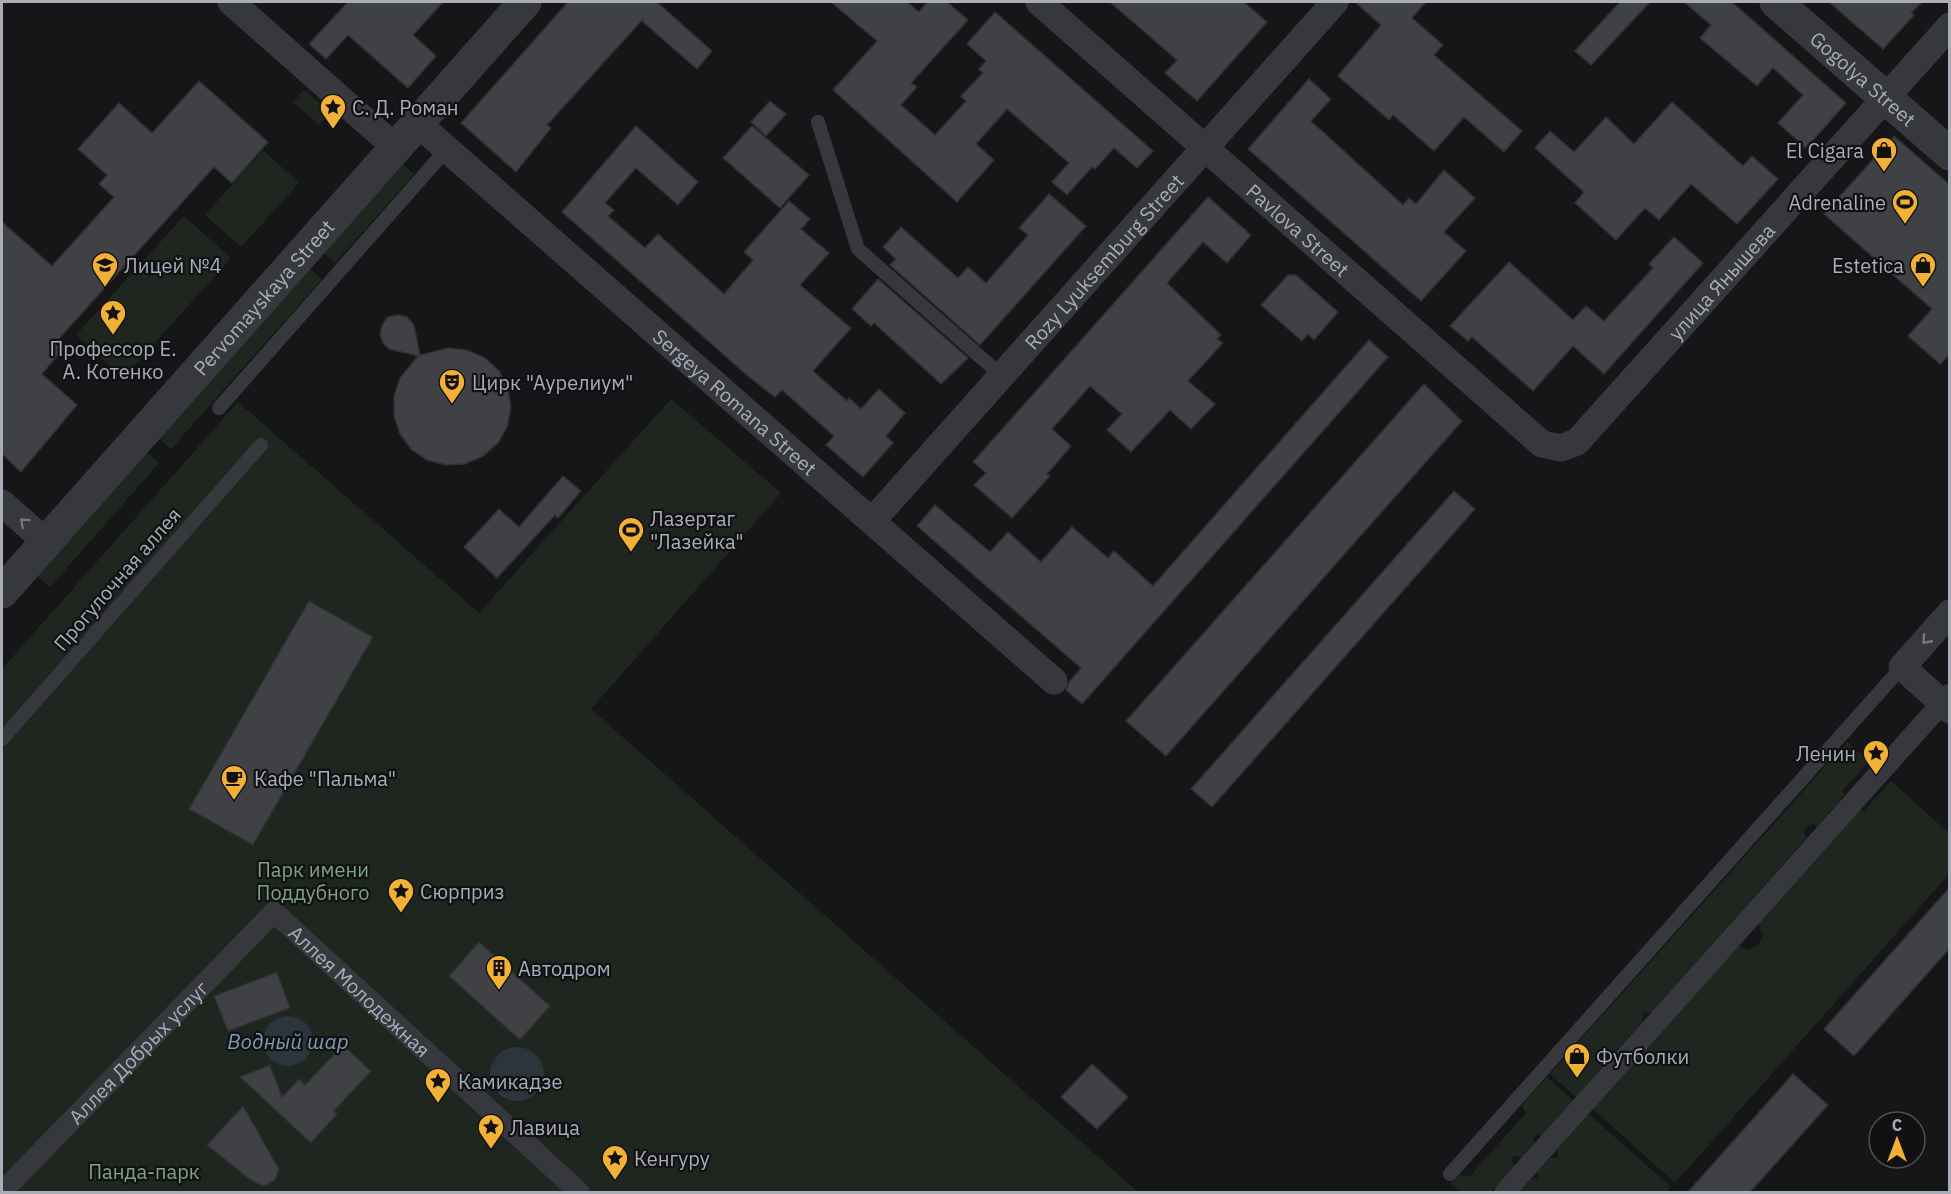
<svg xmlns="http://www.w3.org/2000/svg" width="1951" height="1194" font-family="'IBM Plex Sans',sans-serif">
  <rect width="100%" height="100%" fill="#161618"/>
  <g fill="#1e261f">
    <path d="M304 90 330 112 319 125 293 102Z"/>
    <path d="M263 150 299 183 241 247 205 215Z"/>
    <path d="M400 162 414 174 335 263 321 251Z"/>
    <path d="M184 216 231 258 123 378 76 335Z"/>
    <path d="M308 267 322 279 171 449 157 437Z"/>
    <path d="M671 399 781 493 591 709 1138 1192H2V669L238 402 479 613Z"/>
    <path d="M145 451 159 463 50 587 36 575Z"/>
    <path d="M1847 742 1869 761 1842 791 1845 794 1817 827 1813 824 1806 827 1804 834 1807 837 1652 1012 1643 1013 1642 1022 1576 1097 1550 1074Z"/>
    <path d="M1891 781 1949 833V874L1675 1183 1593 1109 1738 946 1748 950 1757 946 1763 936 1758 923 1860 809 1864 811Z"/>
    <path d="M1547 1077 1573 1100 1541 1136 1537 1134 1533 1136 1534 1144 1522 1157 1514 1156 1512 1161 1515 1166 1490 1192H1461L1451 1184 1459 1175 1470 1176 1526 1113 1522 1105Z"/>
    <path d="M1589 1114 1671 1187 1666 1192H1519L1531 1179 1538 1178V1171L1550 1158H1558L1557 1150Z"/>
  </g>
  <g fill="#2c353c">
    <circle cx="288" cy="1041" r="25"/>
    <circle cx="517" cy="1074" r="27"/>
  </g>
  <g fill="#404145" stroke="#303034" stroke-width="1.5">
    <path d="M348 2H443L413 35 436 56 408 88 348 35 326 59 309 44Z"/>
    <path d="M568 2H659L658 3 712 51 697 69 643 22 644 18 547 125 551 128 516 172 461 123Z"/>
    <path d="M831 2H907L919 12 927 2H947L968 20 911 83 917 87 901 105 935 135 966 101 961 96 983 73 979 69 986 61 967 44 995 12 1153 151 1137 168 1114 148 1095 169 1092 167 1067 195 1052 182 1069 163 1007 109 976 144 994 160 957 202 833 90 877 41Z"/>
    <path d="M1110 2H1244L1267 22 1197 101 1165 73 1177 60Z"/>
    <path d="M1355 2H1426L1412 18 1443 45 1434 55 1522 131 1504 152 1464 117 1434 151 1393 115 1389 120 1338 76 1381 25Z"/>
    <path d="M1620 2H1650L1591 65 1575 51Z"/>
    <path d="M1684 2H1732L1846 103 1806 148 1778 123 1803 95 1773 68 1757 86 1700 38 1711 25Z"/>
    <path d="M1829 2H1922L1911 13 1914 15 1883 49Z"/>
    <path d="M1309 79 1331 99 1311 121 1403 205 1409 198 1416 204 1444 170 1475 198 1444 232 1466 251 1421 301 1248 149Z"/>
    <path d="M199 81 268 142 232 183 214 167 56 342 63 349 42 374 77 405 21 472 2 454V222L52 266 114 197 99 184 107 175 78 149 119 103 152 133Z"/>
    <path d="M770 101 786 114 766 136 751 122Z"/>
    <path d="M1672 102 1743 166 1752 156 1778 179 1737 224 1691 184 1659 220 1645 208 1616 240 1575 203 1584 192 1535 148 1550 131 1574 152 1606 117 1634 144Z"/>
    <path d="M636 126 698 182 678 205 636 168 605 203 614 210 608 216 645 248 658 234 724 294 753 260 744 252 789 201 810 219 801 229 829 253 800 285 851 328 813 371 847 401 849 398 861 409 879 389 905 413 886 436 893 443 863 477 826 445 834 436 782 390 775 397 749 377 562 212Z"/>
    <path d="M752 126 809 175 780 208 723 158Z"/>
    <path d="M1894 136 1950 185V354L1940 364 1908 336 1932 309 1824 214Z"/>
    <path d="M1049 194 1086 226 980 345 890 265 896 259 883 247 901 227 958 278 968 267 986 283 1028 235 1019 228Z"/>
    <path d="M1208 197 1251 235 1227 263 1203 242 1167 283 1221 335 1217 339 1223 343 1188 381 1215 404 1191 429 1170 410 1131 452 1107 430 1122 414 1090 386 1052 429 1071 446 1047 474 1050 476 1012 518 974 485 986 473 973 462Z"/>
    <path d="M1674 237 1703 263 1604 374 1573 346 1533 391 1472 337 1468 341 1450 326 1509 262 1573 320 1586 306 1604 321 1653 268 1649 264Z"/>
    <path d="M1288 275H1296L1338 312 1314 340 1308 334 1302 341 1261 305Z"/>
    <path d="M878 279 968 358 941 384 874 323 871 326 852 309Z"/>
    <path d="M398 315 407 317 414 325 420 355 448 348 467 350 485 358 499 371 508 389 511 408 507 427 498 443 483 456 465 464 446 465 427 460 411 449 400 434 394 416V396L400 378 418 356 389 349 383 343 380 335 382 325 388 317Z"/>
    <path d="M1369 340 1388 357 1082 704 1066 690 1069 682 1081 668 917 526 935 505 990 552 1008 532 1041 562 1072 527 1108 558 1114 551 1153 586Z"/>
    <path d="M1424 384 1462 421 1166 756 1126 721Z"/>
    <path d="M563 476 581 491 558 518 555 515 497 578 464 547 499 509 519 527Z"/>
    <path d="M1454 491 1475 509 1212 807 1191 789Z"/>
    <path d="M309 601 373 637 253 845 189 809Z"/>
    <path d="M1950 887V948L1854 1056 1824 1029Z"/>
    <path d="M479 942 550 1006 520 1040 449 976Z"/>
    <path d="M277 972 290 1008 228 1031 214 996Z"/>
    <path d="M343 1045 371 1071 334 1111 337 1114 311 1143 240 1077 270 1065 282 1097 299 1079 305 1085Z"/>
    <path d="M1092 1064 1128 1097 1097 1129 1061 1097Z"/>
    <path d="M1793 1074 1828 1105 1750 1192H1688Z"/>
    <path d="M243 1106 279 1169 275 1180 267 1185 262 1186 249 1179 207 1145Z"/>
  </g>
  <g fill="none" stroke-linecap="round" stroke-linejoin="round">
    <g stroke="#37383d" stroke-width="14">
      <path d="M818 122 858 249 1002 376"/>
      <path d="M219 408 447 149"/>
      <path d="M2 739 261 445"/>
      <path d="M1450 1174 1902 667"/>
    </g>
    <g stroke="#37383d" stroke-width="21">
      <path id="s1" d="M2 1192 274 912 579 1192"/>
      <path d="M1505 1192 1950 694"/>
    </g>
    <g stroke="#37383d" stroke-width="27">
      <path d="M231 2 395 147"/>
      <path id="s2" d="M1039 2 1542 444 1561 448 1577 442 1950 26"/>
      <path id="s3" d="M417 123 1054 681"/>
      <path d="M2 503 46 542"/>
      <path id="s4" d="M872 521 1335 2"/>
      <path d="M1950 613 1902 667 1950 710"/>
    </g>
    <g stroke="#37383d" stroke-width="33">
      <path id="s5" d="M1776 2 1950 154"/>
      <path id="s6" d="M2 592 525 2"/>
    </g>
  </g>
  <defs><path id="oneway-chevron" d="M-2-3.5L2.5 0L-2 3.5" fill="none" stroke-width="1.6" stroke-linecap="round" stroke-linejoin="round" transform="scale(1.5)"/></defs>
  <g stroke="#757881">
    <use href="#oneway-chevron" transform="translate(24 522) rotate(-138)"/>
    <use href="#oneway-chevron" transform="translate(1926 640) rotate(132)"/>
  </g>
  <defs>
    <g id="sight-pin" transform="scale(1.35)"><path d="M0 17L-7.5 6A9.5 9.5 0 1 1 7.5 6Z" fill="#f2b134" stroke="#111113"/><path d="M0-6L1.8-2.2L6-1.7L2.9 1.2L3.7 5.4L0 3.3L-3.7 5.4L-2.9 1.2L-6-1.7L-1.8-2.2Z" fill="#111"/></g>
    <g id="shop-pin" transform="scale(1.35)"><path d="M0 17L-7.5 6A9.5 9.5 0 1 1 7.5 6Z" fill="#f2b134" stroke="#111113"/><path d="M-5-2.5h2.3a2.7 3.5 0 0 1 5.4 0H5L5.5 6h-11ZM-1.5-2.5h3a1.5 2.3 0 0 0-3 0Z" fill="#111"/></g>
    <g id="stadium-pin" transform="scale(1.35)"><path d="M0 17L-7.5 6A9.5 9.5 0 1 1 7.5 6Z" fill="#f2b134" stroke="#111113"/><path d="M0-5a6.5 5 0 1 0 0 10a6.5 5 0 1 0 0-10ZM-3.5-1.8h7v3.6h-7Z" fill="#111"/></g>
    <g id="school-pin" transform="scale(1.35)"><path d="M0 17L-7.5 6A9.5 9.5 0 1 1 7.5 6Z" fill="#f2b134" stroke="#111113"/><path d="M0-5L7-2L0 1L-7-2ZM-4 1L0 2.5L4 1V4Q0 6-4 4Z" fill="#111"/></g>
    <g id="theatre-pin" transform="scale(1.35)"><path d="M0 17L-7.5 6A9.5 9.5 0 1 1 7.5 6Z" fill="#f2b134" stroke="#111113"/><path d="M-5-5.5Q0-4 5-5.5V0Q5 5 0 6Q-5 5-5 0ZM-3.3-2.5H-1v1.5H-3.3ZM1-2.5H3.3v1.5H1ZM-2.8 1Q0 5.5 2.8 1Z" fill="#111"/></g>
    <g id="cafe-pin" transform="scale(1.35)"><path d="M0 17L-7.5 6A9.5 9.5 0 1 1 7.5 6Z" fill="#f2b134" stroke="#111113"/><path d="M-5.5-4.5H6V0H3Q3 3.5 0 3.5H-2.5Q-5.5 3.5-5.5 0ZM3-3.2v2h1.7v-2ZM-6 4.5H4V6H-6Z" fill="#111"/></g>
    <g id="building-pin" transform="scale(1.35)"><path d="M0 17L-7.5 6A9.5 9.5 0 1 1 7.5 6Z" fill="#f2b134" stroke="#111113"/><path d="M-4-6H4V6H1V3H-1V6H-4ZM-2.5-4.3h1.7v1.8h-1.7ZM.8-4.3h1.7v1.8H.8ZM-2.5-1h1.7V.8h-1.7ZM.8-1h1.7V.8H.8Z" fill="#111"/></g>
  </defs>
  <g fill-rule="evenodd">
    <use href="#sight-pin" x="333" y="107"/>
    <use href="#shop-pin" x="1884" y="150"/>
    <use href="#stadium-pin" x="1905" y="202"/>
    <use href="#school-pin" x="105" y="265"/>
    <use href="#shop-pin" x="1923" y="265"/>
    <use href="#sight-pin" x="113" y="313"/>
    <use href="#theatre-pin" x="452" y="382"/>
    <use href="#stadium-pin" x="631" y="530"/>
    <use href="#sight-pin" x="1876" y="753"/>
    <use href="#cafe-pin" x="234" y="778"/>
    <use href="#sight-pin" x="401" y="891"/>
    <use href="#building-pin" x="499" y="968"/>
    <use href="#shop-pin" x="1577" y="1056"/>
    <use href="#sight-pin" x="438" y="1081"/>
    <use href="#sight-pin" x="491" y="1127"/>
    <use href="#sight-pin" x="615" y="1158"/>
  </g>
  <g text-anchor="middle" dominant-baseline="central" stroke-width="4.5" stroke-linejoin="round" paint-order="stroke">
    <g font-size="20" fill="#a8adb8" stroke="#111113">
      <text stroke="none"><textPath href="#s5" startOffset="116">Gogolya Street</textPath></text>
      <text stroke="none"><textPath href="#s2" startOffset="345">Pavlova Street</textPath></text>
      <text stroke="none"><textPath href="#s4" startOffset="348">Rozy Lyuksemburg Street</textPath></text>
      <text stroke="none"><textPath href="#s2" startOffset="922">улица Янышева</textPath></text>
      <text stroke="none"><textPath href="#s6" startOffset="394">Pervomayskaya Street</textPath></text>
      <text stroke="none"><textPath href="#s3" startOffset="423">Sergeya Romana Street</textPath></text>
      <text transform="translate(117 579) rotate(-49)">Прогулочная аллея</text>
      <text stroke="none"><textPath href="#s1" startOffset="507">Аллея Молодежная</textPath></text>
      <text stroke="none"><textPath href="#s1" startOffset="195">Аллея Добрых услуг</textPath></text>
    </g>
    <g font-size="20" fill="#a8adb8" stroke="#111113" text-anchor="start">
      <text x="352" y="107">С. Д. Роман</text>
      <text x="1864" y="150" text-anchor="end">El Cigara</text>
      <text x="1886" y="202" text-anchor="end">Аdrenaline</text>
      <text x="124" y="265">Лицей №4</text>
      <text x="1904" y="265" text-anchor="end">Estetica</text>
      <text x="113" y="348" text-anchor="middle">Профессор Е.<tspan x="113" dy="23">А. Котенко</tspan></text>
      <text x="472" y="382">Цирк "Аурелиум"</text>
      <text x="650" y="518">Лазертаг<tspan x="650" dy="23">"Лазейка"</tspan></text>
      <text x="1856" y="753" text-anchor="end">Ленин</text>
      <text x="254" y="778">Кафе "Пальма"</text>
      <text x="420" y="891">Сюрприз</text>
      <text x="518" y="968">Автодром</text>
      <text x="1596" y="1056">Футболки</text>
      <text x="458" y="1081">Камикадзе</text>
      <text x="510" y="1127">Лавица</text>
      <text x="634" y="1158">Кенгуру</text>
    </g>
    <g font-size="20" fill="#7fa381" stroke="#111113">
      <text x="313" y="869">Парк имени<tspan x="313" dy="23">Поддубного</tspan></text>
      <text x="144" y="1171">Панда-парк</text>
    </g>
    <g font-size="21" font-style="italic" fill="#7f9bb3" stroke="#111113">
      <text x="288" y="1041">Водный шар</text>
    </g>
  </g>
  <rect width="1951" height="1194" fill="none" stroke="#a8adb8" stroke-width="6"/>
  <g transform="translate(1897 1140)"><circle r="28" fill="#111113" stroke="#4d4f55" stroke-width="1.5"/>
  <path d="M0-4.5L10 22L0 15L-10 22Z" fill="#f2b134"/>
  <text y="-9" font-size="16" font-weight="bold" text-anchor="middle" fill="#a8adb8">С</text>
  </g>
</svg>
